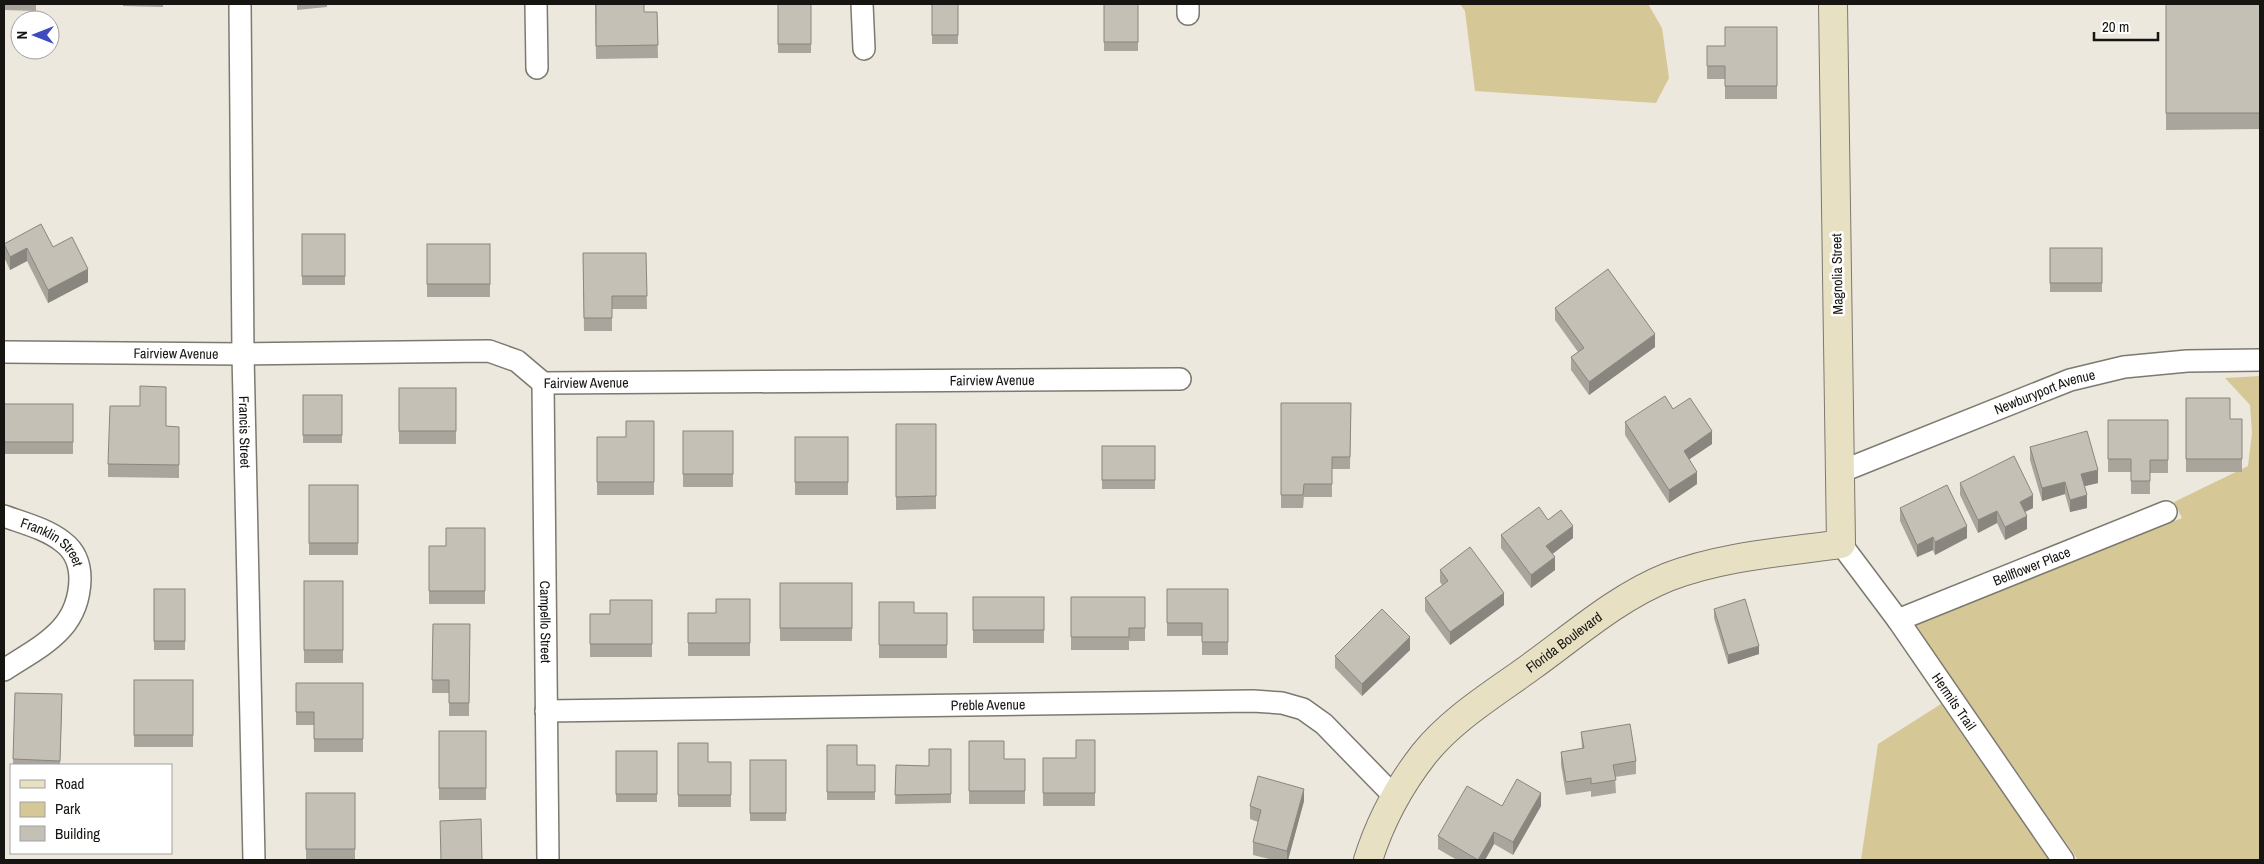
<svg xmlns="http://www.w3.org/2000/svg" width="2264" height="864" font-family="'Archivo Narrow',sans-serif">
  <rect width="100%" height="100%" fill="#ece8dd"/>
  <g fill="#d6c796">
    <path d="M1460 4H1648L1662 28 1669 78 1656 103 1475 91 1465 11Z"/>
    <path d="M2260 376V860H2078L1915 625 2182 518 2174 502 2248 466 2252 433 2250 405 2225 378Z"/>
    <path d="M1941 704 2049 860H1861L1878 744Z"/>
  </g>
  <g fill="none" stroke-linecap="round" stroke-linejoin="round">
    <g stroke="#7c796f" stroke-width="24">
      <g id="street">
        <path id="s1" d="M240 4 243 354 254 860"/>
        <path d="M536 4 537 68"/>
        <path d="M862 4 864 49"/>
        <path d="M1188 4V14"/>
        <path id="s2" d="M4 352 243 354 489 351 517 361 543 383 1180 379"/>
        <path id="s3" d="M543 383 548 860"/>
        <path id="s4" d="M1840 472 2070 380 2124 367 2187 361 2260 360"/>
        <path id="s5" d="M4 516C23 523 47 529 63 542 75 551 80 564 80 579 79 630 42 645 4 670"/>
        <path id="s6" d="M1841 544 1898 620 2063 860"/>
        <path id="s7" d="M1898 620 2166 512"/>
        <path id="s8" d="M546 711 1253 701 1282 703 1303 709 1324 724 1395 797"/>
      </g>
    </g>
    <g stroke="#7c796f" stroke-width="30">
      <g id="secondary">
        <path id="s9" d="M1368 860C1380 822 1399 786 1424 754 1453 718 1495 693 1532 666 1575 635 1618 597 1668 577 1722 556 1784 552 1841 544L1833 4"/>
      </g>
    </g>
    <use href="#street" stroke="#fff" stroke-width="21"/>
    <use href="#secondary" stroke="#e8e0c2" stroke-width="28"/>
  </g>
  <g fill="#a9a59d">
    <path d="M4 4H36V11L4 10Z"/>
    <path d="M123 4H163V7L123 6Z"/>
    <path d="M297 4H327V7L297 10Z"/>
    <path d="M595 4 644 12H657L658 58 596 59Z"/>
    <rect x="778" y="4" width="33" height="49"/>
    <rect x="932" y="4" width="26" height="40"/>
    <rect x="1104" y="4" width="34" height="47"/>
    <path d="M2166 4H2260V129L2166 130Z"/>
    <path d="M1777 27V99H1725V79H1707V46H1725Z"/>
    <rect x="302" y="234" width="43" height="51"/>
    <path d="M4 244 53 247 88 282 48 303 27 261 10 270 4 257Z"/>
    <rect x="427" y="244" width="63" height="53"/>
    <rect x="2050" y="248" width="52" height="44"/>
    <path d="M583 253H646L647 309H612V331H584Z"/>
    <path d="M1555 308 1655 347 1589 395 1571 370V357L1578 352 1555 320Z"/>
    <rect x="399" y="388" width="57" height="56"/>
    <rect x="303" y="395" width="39" height="48"/>
    <path d="M2186 398 2230 419H2242V472H2186Z"/>
    <path d="M1281 403H1351L1350 469H1332V497H1304L1303 508H1281Z"/>
    <rect x="4" y="404" width="69" height="50"/>
    <path d="M1673 409 1712 444 1689 459 1697 484 1669 503 1625 435V422Z"/>
    <path d="M2108 420H2168V473H2150V494H2131V472H2108Z"/>
    <path d="M654 421V495H597V437H626Z"/>
    <path d="M896 424H936V509L896 510Z"/>
    <path d="M166 426 179 427V478L108 477V464Z"/>
    <rect x="683" y="431" width="50" height="56"/>
    <rect x="795" y="437" width="53" height="58"/>
    <rect x="1102" y="446" width="53" height="43"/>
    <path d="M2030 447 2098 483 2085 486 2087 508 2070 512 2065 494 2042 501 2030 460Z"/>
    <path d="M1960 483 2033 508 2025 512 2027 529 2005 540 1997 523 1978 533 1960 495Z"/>
    <rect x="309" y="485" width="49" height="70"/>
    <path d="M1900 508 1967 538 1935 555 1933 550 1917 557 1900 521Z"/>
    <path d="M1548 520 1573 538 1552 554 1555 570 1531 588 1501 548V535Z"/>
    <path d="M485 528V604H429V546H446Z"/>
    <path d="M1440 570 1504 605 1450 645 1425 611V598L1442 585 1440 582Z"/>
    <rect x="304" y="581" width="39" height="82"/>
    <rect x="780" y="583" width="72" height="58"/>
    <rect x="154" y="589" width="31" height="61"/>
    <path d="M1167 589H1228V655H1202V636H1167Z"/>
    <rect x="973" y="597" width="71" height="46"/>
    <path d="M1071 597H1145V641H1129V650H1071Z"/>
    <path d="M750 599V656H688V613H716Z"/>
    <path d="M652 600V657H590V614H610Z"/>
    <path d="M879 602 914 613H947V658H879Z"/>
    <path d="M1714 609 1759 654 1728 664 1714 618Z"/>
    <path d="M433 624H470L469 716H449V693H432Z"/>
    <path d="M1410 650 1362 696 1335 668V656Z"/>
    <rect x="134" y="680" width="59" height="67"/>
    <path d="M296 683H363V752H314V725H296Z"/>
    <path d="M15 693 62 707 60 765H13Z"/>
    <rect x="439" y="731" width="47" height="69"/>
    <path d="M1581 732 1636 761V774L1615 777 1616 793 1591 797V791L1566 795 1561 765V752L1582 749Z"/>
    <path d="M1095 740V806H1043V758H1076Z"/>
    <path d="M969 741 1004 759H1025V804H969Z"/>
    <path d="M678 743 708 762H731V807H678Z"/>
    <path d="M827 745 857 765H875V800H827Z"/>
    <path d="M951 749V803L895 804 896 765 929 766Z"/>
    <rect x="616" y="751" width="41" height="51"/>
    <rect x="750" y="760" width="36" height="61"/>
    <rect x="306" y="793" width="49" height="67"/>
    <path d="M1304 801 1288 860H1273L1253 855V842L1258 822 1250 819V806Z"/>
    <path d="M1502 806H1541L1513 855 1494 844 1485 860H1457L1438 849V836Z"/>
  </g>
  <g fill="#89867f">
    <path d="M27 248V261L10 270V257Z"/>
    <path d="M88 269V282L48 303V290Z"/>
    <path d="M1655 334V347L1589 395V382Z"/>
    <path d="M1712 431V444L1684 463V451Z"/>
    <path d="M2098 470V483L2081 487V474Z"/>
    <path d="M1697 472V484L1669 503V490Z"/>
    <path d="M2065 482V494L2042 501V488Z"/>
    <path d="M2033 495V508L2020 514V502Z"/>
    <path d="M2087 495V508L2070 512V500Z"/>
    <path d="M1997 511V523L1978 533V520Z"/>
    <path d="M2027 516V529L2005 540V527Z"/>
    <path d="M1573 526V538L1546 559V546Z"/>
    <path d="M1967 526V538L1935 555V542Z"/>
    <path d="M1933 537V550L1917 557V545Z"/>
    <path d="M1555 557V570L1531 588V575Z"/>
    <path d="M1504 593V605L1450 645V632Z"/>
    <path d="M1410 637V650L1362 696V684Z"/>
    <path d="M1759 646V654L1728 664V655Z"/>
    <path d="M1304 789V801L1288 860H1287V851Z"/>
    <path d="M1541 793V806L1513 855V842Z"/>
    <path d="M1494 832V844L1485 860H1478Z"/>
  </g>
  <g fill="#c4c0b6" stroke="#89867f">
    <path d="M596 4H644V12H657L658 45 596 46Z"/>
    <rect x="778" y="4" width="33" height="40"/>
    <rect x="932" y="4" width="26" height="31"/>
    <rect x="1104" y="4" width="34" height="38"/>
    <rect x="2166" y="4" width="94" height="109"/>
    <path d="M1725 27H1777V86H1725V66H1707V46H1725Z"/>
    <path d="M41 224 53 247 72 237 88 269 48 290 27 248 10 257 4 244Z"/>
    <rect x="302" y="234" width="43" height="42"/>
    <rect x="427" y="244" width="63" height="40"/>
    <rect x="2050" y="248" width="52" height="35"/>
    <path d="M583 253H646L647 296H612V318H584Z"/>
    <path d="M1608 269 1655 334 1589 382 1571 357 1584 348 1555 308Z"/>
    <path d="M140 386 166 387V426L179 427V465L108 464 110 406H140Z"/>
    <rect x="399" y="388" width="57" height="43"/>
    <rect x="303" y="395" width="39" height="40"/>
    <path d="M1665 396 1673 409 1690 398 1712 431 1684 451 1697 472 1669 490 1625 422Z"/>
    <path d="M2186 398H2230V419H2242V459H2186Z"/>
    <path d="M1281 403H1351L1350 457H1332V484H1304L1303 495H1281Z"/>
    <rect x="4" y="404" width="69" height="38"/>
    <path d="M2108 420H2168V460H2150V481H2131V459H2108Z"/>
    <path d="M626 421H654V482H597V437H626Z"/>
    <path d="M896 424H936V496L896 497Z"/>
    <rect x="683" y="431" width="50" height="43"/>
    <path d="M2087 431 2098 470 2081 474 2087 495 2070 500 2065 482 2042 488 2030 447Z"/>
    <rect x="795" y="437" width="53" height="45"/>
    <rect x="1102" y="446" width="53" height="34"/>
    <path d="M2014 456 2033 495 2020 502 2027 516 2005 527 1997 511 1978 520 1960 483Z"/>
    <rect x="309" y="485" width="49" height="58"/>
    <path d="M1947 485 1967 526 1935 542 1933 537 1917 545 1900 508Z"/>
    <path d="M1539 507 1548 520 1561 510 1573 526 1546 546 1555 557 1531 575 1501 535Z"/>
    <path d="M446 528H485V591H429V546H446Z"/>
    <path d="M1470 547 1504 593 1450 632 1425 598 1448 581 1440 570Z"/>
    <rect x="304" y="581" width="39" height="69"/>
    <rect x="780" y="583" width="72" height="45"/>
    <rect x="154" y="589" width="31" height="52"/>
    <path d="M1167 589H1228V642H1202V623H1167Z"/>
    <rect x="973" y="597" width="71" height="33"/>
    <path d="M1071 597H1145V628H1129V637H1071Z"/>
    <path d="M716 599H750V643H688V613H716Z"/>
    <path d="M1745 599 1759 646 1728 655 1714 609Z"/>
    <path d="M610 600H652V644H590V614H610Z"/>
    <path d="M879 602H914V613H947V645H879Z"/>
    <path d="M1382 609 1410 637 1362 684 1335 656Z"/>
    <path d="M433 624H470L469 703H449V680H432Z"/>
    <rect x="134" y="680" width="59" height="55"/>
    <path d="M296 683H363V739H314V712H296Z"/>
    <path d="M15 693 62 694 60 761 13 759Z"/>
    <path d="M1630 724 1636 761 1613 765 1616 780 1591 784V778L1566 782 1561 752 1584 748 1581 732Z"/>
    <rect x="439" y="731" width="47" height="57"/>
    <path d="M1076 740H1095V793H1043V758H1076Z"/>
    <path d="M969 741H1004V759H1025V791H969Z"/>
    <path d="M678 743H708V762H731V795H678Z"/>
    <path d="M827 745H857V765H875V792H827Z"/>
    <path d="M929 749H951V794L895 795 896 765 929 766Z"/>
    <rect x="616" y="751" width="41" height="43"/>
    <rect x="750" y="760" width="36" height="53"/>
    <path d="M1258 776 1304 789 1287 851 1253 842 1261 810 1250 806Z"/>
    <path d="M1517 779 1541 793 1513 842 1494 832 1478 860 1438 836 1467 786 1502 806Z"/>
    <rect x="306" y="793" width="49" height="56"/>
    <path d="M481 819 482 860H441L440 821Z"/>
  </g>
  <g text-anchor="middle" dominant-baseline="central" stroke-width="5" stroke-linejoin="round" paint-order="stroke">
    <g font-size="14" fill="#161511" stroke="#fff">
      <text transform="translate(1837 274) rotate(-91)">Magnolia Street</text>
      <text stroke="none"><textPath href="#s2" startOffset="172">Fairview Avenue</textPath></text>
      <text stroke="none"><textPath href="#s2" startOffset="998">Fairview Avenue</textPath></text>
      <text stroke="none"><textPath href="#s2" startOffset="592">Fairview Avenue</textPath></text>
      <text stroke="none"><textPath href="#s4" startOffset="220">Newburyport Avenue</textPath></text>
      <text stroke="none"><textPath href="#s1" startOffset="428">Francis Street</textPath></text>
      <text stroke="none"><textPath href="#s5" startOffset="56">Franklin Street</textPath></text>
      <text stroke="none"><textPath href="#s7" startOffset="144">Bellflower Place</textPath></text>
      <text stroke="none"><textPath href="#s3" startOffset="239">Campello Street</textPath></text>
      <text stroke="none"><textPath href="#s9" startOffset="300">Florida Boulevard</textPath></text>
      <text stroke="none"><textPath href="#s6" startOffset="194">Hermits Trail</textPath></text>
      <text stroke="none"><textPath href="#s8" startOffset="442">Preble Avenue</textPath></text>
    </g>
  </g>
  <rect width="2264" height="864" fill="none" stroke="#161511" stroke-width="10"/>
  <rect x="10" y="764" width="162" height="90" fill="#ffffff" stroke="#a2a1a0"/>
  <rect x="20" y="780" width="25" height="8" fill="#e8e0c2" stroke="#a2a1a0"/>
  <text x="55" y="789" font-size="15" fill="#161511">Road</text>
  <rect x="20" y="802" width="25" height="15" fill="#d6c796" stroke="#a2a1a0"/>
  <text x="55" y="814" font-size="15" fill="#161511">Park</text>
  <rect x="20" y="826" width="25" height="15" fill="#c4c0b6" stroke="#a2a1a0"/>
  <text x="55" y="839" font-size="15" fill="#161511">Building</text>
  <g transform="translate(35 35) rotate(270)"><circle r="24" fill="#ffffff" stroke="#a2a1a0"/>
  <path d="M0-4L9 19L0 12L-9 19Z" fill="#3f4abe"/>
  <text y="-8" font-size="14" font-weight="bold" text-anchor="middle" fill="#161511">N</text>
  </g>
  <path d="M2094 32v8h64v-8" fill="none" stroke="#161511" stroke-width="2.5"/>
  <text x="2102" y="32" font-size="15" fill="#161511" stroke="#ffffff" stroke-width="4" paint-order="stroke">20 m</text>
</svg>
